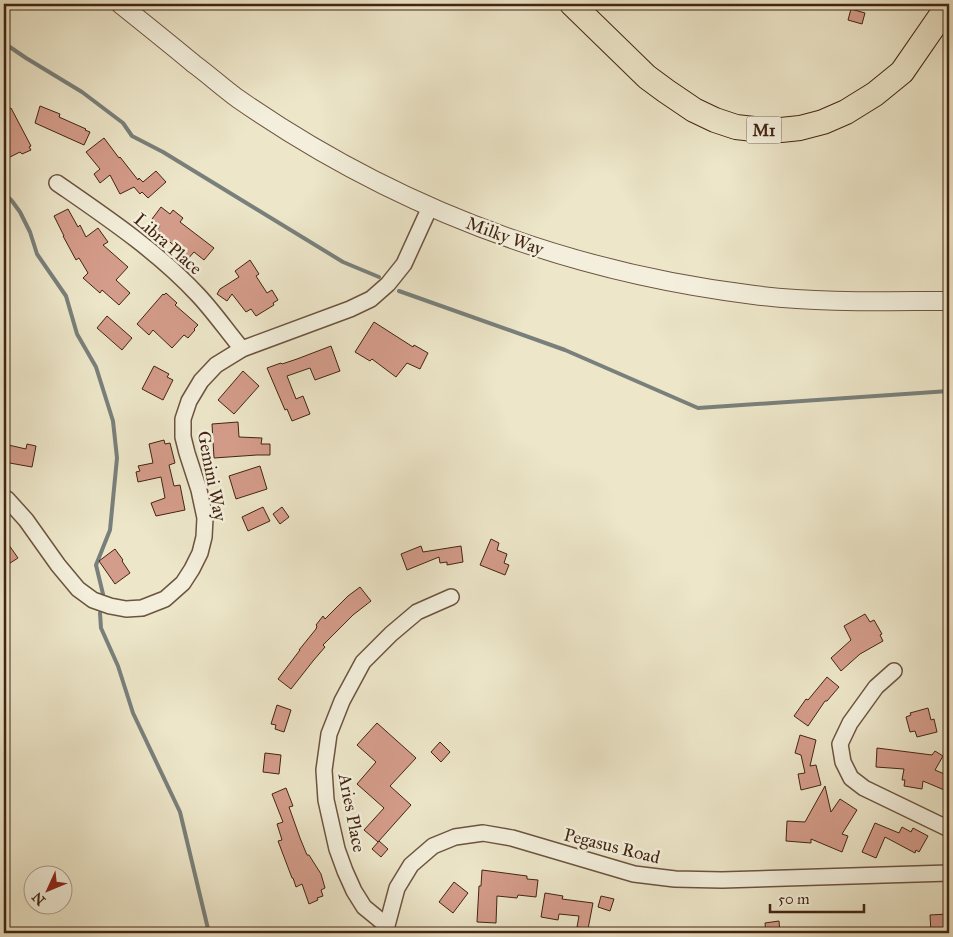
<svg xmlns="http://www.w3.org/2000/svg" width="953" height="937" font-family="'IM FELL Great Primer',serif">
  <rect width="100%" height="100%" fill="#ede6c9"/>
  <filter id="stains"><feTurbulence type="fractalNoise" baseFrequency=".004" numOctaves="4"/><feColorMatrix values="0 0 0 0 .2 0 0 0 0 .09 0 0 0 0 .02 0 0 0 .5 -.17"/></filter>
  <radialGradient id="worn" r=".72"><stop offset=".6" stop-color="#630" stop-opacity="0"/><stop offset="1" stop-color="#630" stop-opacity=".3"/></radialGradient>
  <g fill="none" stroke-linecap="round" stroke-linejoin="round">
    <g stroke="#79807b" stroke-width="4">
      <path d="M4 43 26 58 82 92 123 123 132 136 163 152 343 262 379 277"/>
      <path d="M4 193 12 201 20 212 30 232 37 254 66 296 77 334 96 367 113 421 117 458 110 530 96 565 103 594"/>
      <path d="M399 291 565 350 698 408 949 391"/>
      <path d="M100 613 101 628 118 666 133 713 180 812 209 933"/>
    </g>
  </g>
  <g fill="#d49c8a" stroke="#422412">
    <path d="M851 9 865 13 862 24 848 20Z"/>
    <path d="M40 106 60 114 59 117 86 129 85 130 90 132 84 145 35 123Z"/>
    <path d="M11 108 31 146 29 147 31 150 22 154 20 152 4 160V111Z"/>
    <path d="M104 138 119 158 120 157 138 180 139 178 143 182 156 171 166 182 148 198 142 192 140 194 134 187 120 194 110 175 100 183 94 174 100 169 86 152Z"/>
    <path d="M161 207 170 214 173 210 183 218 180 222 214 248 204 260 194 252 186 261 178 255 181 251 156 231 160 226 152 219Z"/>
    <path d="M68 209 78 227 80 225 86 237 98 228 108 242 103 245 128 267 116 280 130 293 119 305 102 290 100 293 83 278 88 273 79 258 76 260 63 236H64L54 216Z"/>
    <path d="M250 260 259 274 256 276 267 293 272 290 278 300 273 303 274 305 256 316 251 309 246 312 232 294 227 301 217 294 220 289 239 277 235 271Z"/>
    <path d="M166 293 177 303 175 305 198 325 194 329 195 330 188 338 184 335 172 348 153 330 149 335 137 324 163 294 164 295Z"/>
    <path d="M107 316 132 338 122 350 97 328Z"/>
    <path d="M374 322 413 347 414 345 428 353 420 369 407 363 396 377 372 359 370 361 355 352Z"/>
    <path d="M331 346 340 371 315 380 310 368 287 376 296 399 303 396 310 414 292 421 287 409 285 410 267 368 281 363 282 364 297 359Z"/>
    <path d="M154 366 169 374 167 377 173 380 163 400 142 389Z"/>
    <path d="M243 371 259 386 234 414 218 400Z"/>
    <path d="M238 422 239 437 262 438 261 444H270V455H257L214 458 212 424Z"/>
    <path d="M164 440 165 444 170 443 175 463 169 465 174 486 180 485 185 510 156 516 151 503 165 498 161 477 138 482 136 472 140 471 138 466 153 463 149 444Z"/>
    <path d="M4 444 26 449 27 444 36 446 32 467 4 462Z"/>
    <path d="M260 466 267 489 236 499 229 476Z"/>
    <path d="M263 507 270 521 248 531 242 517Z"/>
    <path d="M282 507 289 517 280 524 273 514Z"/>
    <path d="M4 538 18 558 4 567Z"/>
    <path d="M491 539 499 543 497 550 507 554 504 563 509 565 505 575 480 565Z"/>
    <path d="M421 546 423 552 461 546 463 562 447 565V562L440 563 439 557 407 570 401 554Z"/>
    <path d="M115 549 123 560 122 561 130 573 115 584 99 561Z"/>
    <path d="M360 587 371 601 353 615 323 645 325 647 313 661 291 689 278 679 300 650H299L316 629 317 626 316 625 323 616 325 619 348 596Z"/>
    <path d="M865 614 870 622 874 620 882 634 880 635 883 641 860 654 841 671 831 658 851 640 844 626Z"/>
    <path d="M827 677 839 687 827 701H825L808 726 794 716 806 699 808 700Z"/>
    <path d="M277 705 291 710 284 732 275 729 276 725 271 724Z"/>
    <path d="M928 708 931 720 934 719 937 732 917 737 915 731 910 732 906 717 911 715 910 713Z"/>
    <path d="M377 723 416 758 390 786 411 805 378 842 364 830 384 808 357 784 376 762 357 745Z"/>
    <path d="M800 735 816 740 810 766 816 765 821 785 801 790 798 774 805 773 801 755 795 753Z"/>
    <path d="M440 742 450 752 441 762 431 752Z"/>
    <path d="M877 748 932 755 935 751 943 756 935 770 949 776V792L923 781 922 789 904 786 905 780H902L904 769 876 767Z"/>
    <path d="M265 753 281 755 279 774 263 772Z"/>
    <path d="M825 786 831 812 840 799 857 810 842 834 848 836 842 852 811 839V843L786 841 787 821 805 822Z"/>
    <path d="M286 788 293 806 289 807 300 838 307 855H309L321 874 325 888 321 890 323 896 317 898 318 900 309 904 302 884 296 887 293 878H292L278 841 282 840 277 824 283 822 272 794Z"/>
    <path d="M875 823 899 833 902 827 911 832 913 828 928 836 919 852 916 850 915 853 885 837 876 858 862 852Z"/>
    <path d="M379 841 388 849 381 857 372 849Z"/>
    <path d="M482 870 527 876V879L538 880 536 897 518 895 517 898 497 896 496 923 477 922 479 886H481Z"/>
    <path d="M454 882 468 893 453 913 439 902Z"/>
    <path d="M545 893 563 896 562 899 593 903 588 929 577 927 579 916 559 914 558 920 541 917Z"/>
    <path d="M601 896 614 899 610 911 598 907Z"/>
    <path d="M948 914 949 933H931L930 915Z"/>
    <path d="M779 921 780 933H766L765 923Z"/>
  </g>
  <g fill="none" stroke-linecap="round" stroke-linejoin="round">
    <g stroke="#6d5440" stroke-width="18">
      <g id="minor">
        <path d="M57 183C106 217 157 251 198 295 214 312 227 331 242 349"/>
        <path d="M4 498 7 499 26 520 58 565 78 589 93 600 110 606 126 609 142 608 165 599 183 583 192 569 200 553 204 537 205 518 199 490 187 453 183 437V419L189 401 201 381 216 365 242 349 350 309 371 299 388 284 404 264 430 207"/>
        <path d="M894 671 876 687 850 723 840 744 843 762 851 778 864 788 949 829"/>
        <path d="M386 925 364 907 354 891 345 871 337 849 326 800 324 770 329 734 342 701 363 662 391 634 417 612 451 597"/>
        <path d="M385 933 397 888 411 865 433 846 455 837 483 833 512 838 634 874 675 879 722 880 949 873"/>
      </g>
    </g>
    <g stroke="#6d5440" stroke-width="20">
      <path id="tertiary" d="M120 4C145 24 170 44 194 64 209 75 222 87 237 98 392 206 567 272 754 295 818 303 884 301 949 301"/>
    </g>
    <g stroke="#422412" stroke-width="26">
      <path id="trunk" d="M572 4 647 77 666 91 694 110 715 120 736 127 763 130H781L800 128 823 122 846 112 875 94 902 72 949 4"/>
    </g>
    <use href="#minor" stroke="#f3efdc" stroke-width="15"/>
    <use href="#tertiary" stroke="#f3efdc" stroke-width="18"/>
    <use href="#trunk" stroke="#ede6c9" stroke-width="24"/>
  </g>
  <g text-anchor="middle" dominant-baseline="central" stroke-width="5" stroke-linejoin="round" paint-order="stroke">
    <rect fill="#f3efdc" stroke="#77614f" stroke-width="1" x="746.5" y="116.5" width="35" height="27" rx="4"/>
    <g font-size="16" font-weight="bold" fill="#422412">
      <text x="764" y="130">M1</text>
    </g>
    <g font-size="18" fill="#422412" stroke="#f3efdc">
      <text transform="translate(505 236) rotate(20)">Milky Way</text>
      <text transform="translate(168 244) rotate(41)">Libra Place</text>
      <text transform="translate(212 476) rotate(79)">Gemini Way</text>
      <text transform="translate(352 813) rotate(79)">Aries Place</text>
      <text transform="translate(612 846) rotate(14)">Pegasus Road</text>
    </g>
  </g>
  <rect width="953" height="937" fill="none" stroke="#ede6c9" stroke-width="20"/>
  <rect x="5" y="5" width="943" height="927" fill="none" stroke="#422412" stroke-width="2.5"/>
  <rect x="10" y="10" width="933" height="917" fill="none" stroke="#422412"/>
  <g transform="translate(48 890) rotate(226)"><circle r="24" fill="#f3efdc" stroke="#ac9e8b"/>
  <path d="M0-4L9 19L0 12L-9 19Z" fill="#8f2418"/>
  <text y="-8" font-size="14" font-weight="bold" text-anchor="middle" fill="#422412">N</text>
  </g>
  <path d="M770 904v8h94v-8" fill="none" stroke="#422412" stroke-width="2.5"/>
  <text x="778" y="904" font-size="15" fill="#422412" stroke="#f3efdc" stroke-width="4" paint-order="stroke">50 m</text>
  <rect width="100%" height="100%" filter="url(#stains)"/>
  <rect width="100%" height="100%" fill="url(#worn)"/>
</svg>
